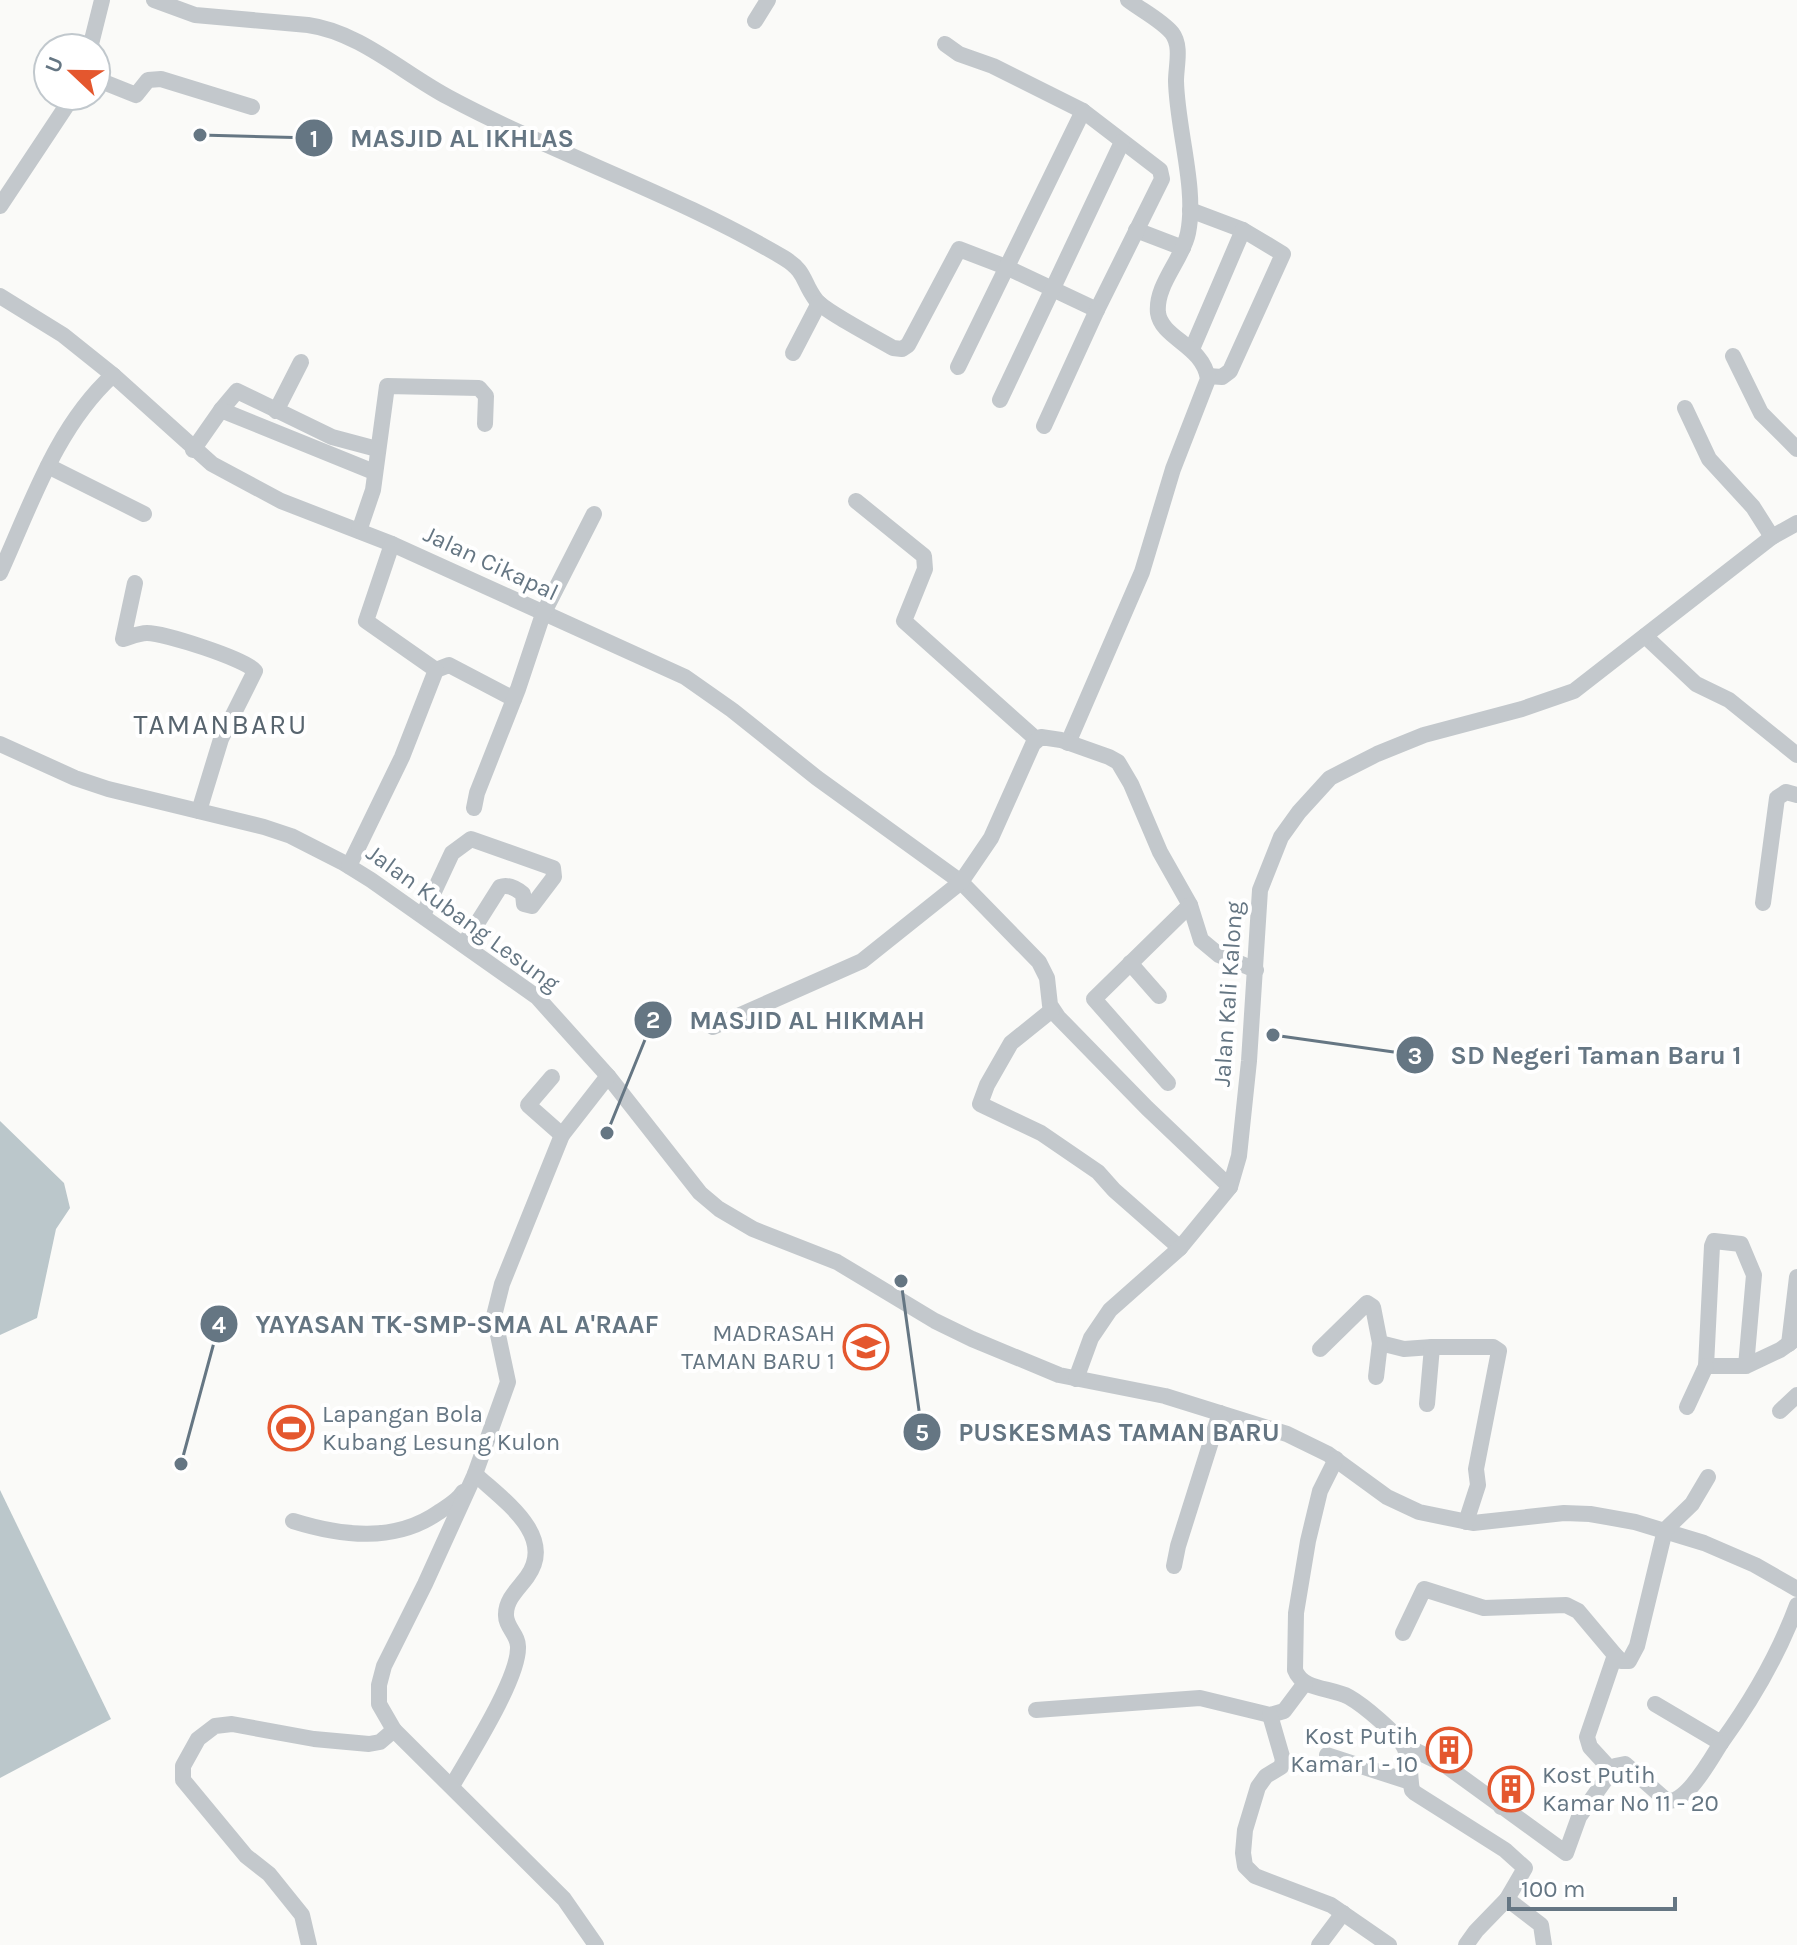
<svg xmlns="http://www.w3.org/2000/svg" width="1797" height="1945" font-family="Karla,sans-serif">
  <rect width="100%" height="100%" fill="#fafaf8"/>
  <g fill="#bbc7cb">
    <path d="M0 1121 64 1183 70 1208 56 1229 37 1318 0 1335Z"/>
    <path d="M0 1490 111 1719 0 1778Z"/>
  </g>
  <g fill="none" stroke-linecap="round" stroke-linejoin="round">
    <g stroke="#c3c8cc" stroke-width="16">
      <path d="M154 0 195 15 308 25C359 32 403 73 448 97 556 155 678 195 784 258 807 272 802 282 816 300 824 311 878 339 893 348L902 349 908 345 959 249 1006 267 1097 310"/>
      <path d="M755 21 768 0"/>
      <path d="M945 44 959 54 993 66 1083 111"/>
      <path d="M90 48 102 0"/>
      <path d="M96 79 136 95 148 80 161 79 252 107"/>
      <path d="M0 206 73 96"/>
      <path d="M1190 210 1243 230 1283 254 1230 371 1222 377 1208 376"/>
      <path d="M1136 230 1183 248"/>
      <path d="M0 296 63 335 113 375 212 464 281 501 392 544 685 677 732 710 817 778 961 882 1039 962 1047 978 1050 1005 1058 1017 1147 1108 1230 1187"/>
      <path d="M1192 349 1243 230"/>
      <path d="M793 353 819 303"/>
      <path d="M1733 356 1761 413 1797 449"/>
      <path d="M958 367 1083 111 1160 170 1162 179 1097 310 1044 426"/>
      <path d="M1000 400 1122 142"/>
      <path d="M1685 408 1709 459 1753 507 1772 537"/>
      <path d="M221 410 237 391 332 437 377 449"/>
      <path d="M276 411 301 362"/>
      <path d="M193 450 221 410 374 472"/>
      <path d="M48 466 144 514"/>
      <path d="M856 501 924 556 925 569 904 621 1036 739"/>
      <path d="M359 531 373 490 387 386 479 388 486 396 485 424"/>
      <path d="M0 573C31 505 56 427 113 375"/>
      <path d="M135 583 123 639C130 637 139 633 147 633 164 633 246 659 255 671L221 739 199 811"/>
      <path d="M1645 636 1696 684 1729 700 1797 755"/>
      <path d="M436 670 449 665 514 699"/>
      <path d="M1068 743 1142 572 1173 469 1208 379C1203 345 1162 339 1158 313 1155 285 1183 259 1188 233 1197 188 1177 129 1176 81 1176 66 1182 46 1172 33 1161 20 1141 10 1128 0"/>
      <path d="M0 744 75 778 108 789 264 827 291 836 342 862 371 880 537 997 608 1076 700 1193 719 1209 753 1229 837 1262 935 1321 972 1339 1059 1375 1165 1396 1287 1434 1328 1454 1387 1497 1419 1512 1473 1523 1564 1513 1590 1514 1635 1522 1704 1543 1755 1565 1797 1589"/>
      <path d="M474 808 477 793 518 689 543 614 594 514"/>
      <path d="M349 866 402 757 436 670 366 621 392 544"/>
      <path d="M1763 903 1777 798 1786 792 1797 795"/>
      <path d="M423 915 452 853 471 839 553 868 554 877 532 906 524 904 523 894C517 889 508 884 500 887L464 944"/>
      <path d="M1130 963 1159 996"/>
      <path d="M1052 1010 1011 1043 987 1085 980 1104 1041 1133 1098 1172 1114 1190 1180 1248"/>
      <path d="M713 1027 862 961 961 882 991 838 1033 744 1041 737 1061 740 1109 757 1118 762 1131 784 1160 852 1190 905 1201 940 1219 955 1256 970"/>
      <path d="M552 1077 528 1105 562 1135"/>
      <path d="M1168 1083 1094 999 1190 905"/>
      <path d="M1789 1344 1797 1277"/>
      <path d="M1320 1349 1367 1303 1373 1307 1380 1343 1404 1349 1432 1347"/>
      <path d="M1746 1366 1754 1275 1741 1244 1714 1241 1712 1246 1706 1366H1746L1780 1350 1797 1338"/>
      <path d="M1376 1377 1380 1343"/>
      <path d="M1076 1379 1091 1338 1110 1310 1180 1248 1230 1187 1239 1156 1249 1061 1260 890 1281 837 1299 812 1330 778 1377 754 1424 735 1522 709 1574 691 1772 537 1797 523"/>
      <path d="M1427 1404 1432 1347H1493L1499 1351 1476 1469 1478 1485 1466 1522"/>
      <path d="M1687 1407 1706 1366"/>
      <path d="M1780 1411 1797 1395"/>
      <path d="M1336 1459 1320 1491 1308 1541 1296 1613 1295 1670C1303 1691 1331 1687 1349 1697 1363 1705 1397 1733 1404 1747 1412 1760 1409 1776 1412 1790L1415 1793 1505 1850 1525 1868 1507 1899 1541 1925 1544 1945"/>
      <path d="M293 1521C341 1536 395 1543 439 1512 448 1506 458 1501 463 1492"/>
      <path d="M1174 1566 1178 1546 1220 1413"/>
      <path d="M1403 1633 1424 1589 1484 1608 1566 1605 1578 1611 1615 1655 1621 1661H1629L1637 1646 1665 1530 1692 1504 1708 1477"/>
      <path d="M1655 1704 1721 1743C1753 1699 1778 1656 1797 1605"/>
      <path d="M1036 1710 1200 1698 1270 1715 1284 1711 1305 1683"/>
      <path d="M1270 1715 1283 1760 1281 1767 1266 1776 1258 1787 1245 1830 1243 1853 1245 1866 1255 1876 1331 1905 1389 1945"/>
      <path d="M394 1730 379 1704V1685L384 1666 425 1584 475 1474 508 1382 494 1316 502 1284 562 1135 608 1076"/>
      <path d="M1404 1745 1445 1765 1566 1853 1579 1817 1615 1766 1625 1764 1667 1801C1687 1803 1711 1759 1721 1743"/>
      <path d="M1327 1755 1410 1782"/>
      <path d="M1612 1771 1590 1747 1587 1737 1615 1655"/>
      <path d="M452 1786C469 1756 518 1680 518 1648 519 1635 505 1627 506 1614 506 1599 519 1588 527 1577 557 1536 503 1500 475 1474"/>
      <path d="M1501 1807 1514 1791"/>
      <path d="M309 1945 302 1915 269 1874 246 1856 183 1780V1766L198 1739 215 1726 232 1724 314 1739 369 1744 380 1742 394 1730 564 1899 596 1945"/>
      <path d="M1319 1945 1343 1913"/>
      <path d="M1466 1945 1476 1931 1507 1899"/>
    </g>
  </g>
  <defs>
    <g id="school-ring" transform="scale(2.3)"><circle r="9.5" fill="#fff" stroke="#e4572e" stroke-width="1.5"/><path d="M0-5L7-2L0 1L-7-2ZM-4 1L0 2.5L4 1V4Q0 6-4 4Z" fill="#e4572e"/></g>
    <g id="stadium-ring" transform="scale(2.3)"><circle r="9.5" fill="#fff" stroke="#e4572e" stroke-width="1.5"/><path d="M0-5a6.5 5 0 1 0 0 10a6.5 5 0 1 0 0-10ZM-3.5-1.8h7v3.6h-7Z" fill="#e4572e"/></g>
    <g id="building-ring" transform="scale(2.3)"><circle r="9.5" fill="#fff" stroke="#e4572e" stroke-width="1.5"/><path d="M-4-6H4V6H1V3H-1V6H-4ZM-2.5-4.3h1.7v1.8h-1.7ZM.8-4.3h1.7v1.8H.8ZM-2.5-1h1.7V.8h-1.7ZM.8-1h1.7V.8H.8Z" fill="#e4572e"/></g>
  </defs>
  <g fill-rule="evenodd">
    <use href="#school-ring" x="866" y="1347"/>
    <use href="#stadium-ring" x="291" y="1428"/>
    <use href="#building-ring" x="1449" y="1750"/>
    <use href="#building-ring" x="1511" y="1789"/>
  </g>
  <g text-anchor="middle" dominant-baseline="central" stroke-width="8" stroke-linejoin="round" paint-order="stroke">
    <g font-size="24" fill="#657683" stroke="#fff">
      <text transform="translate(491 563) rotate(25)">Jalan Cikapal</text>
      <text transform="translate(463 918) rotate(36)">Jalan Kubang Lesung</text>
      <text transform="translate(1228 994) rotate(-86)">Jalan Kali Kalong</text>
    </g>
    <g font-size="24" fill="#657683" stroke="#fff" text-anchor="end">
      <text x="835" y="1333">MADRASAH<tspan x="835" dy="28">TAMAN BARU 1</tspan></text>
      <text x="322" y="1414" text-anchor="start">Lapangan Bola<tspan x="322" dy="28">Kubang Lesung Kulon</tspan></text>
      <text x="1418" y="1736">Kost Putih<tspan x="1418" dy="28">Kamar 1 - 10</tspan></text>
      <text x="1542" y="1775" text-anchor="start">Kost Putih<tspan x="1542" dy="28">Kamar No 11 - 20</tspan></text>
    </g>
    <g font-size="28" letter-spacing="2" fill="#57646e" stroke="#fff">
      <text x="221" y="724">TAMANBARU</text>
    </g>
  </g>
  <path fill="none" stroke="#657683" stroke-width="3" d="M200 135L314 138M607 1133L653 1020M1273 1035L1415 1055M181 1464L219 1324M901 1281L922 1432"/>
  <g fill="#657683" stroke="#fff" stroke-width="3">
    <circle cx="200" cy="135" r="8"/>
    <circle cx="607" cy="1133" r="8"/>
    <circle cx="1273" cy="1035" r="8"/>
    <circle cx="181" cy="1464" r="8"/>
    <circle cx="901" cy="1281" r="8"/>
    <circle cx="314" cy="138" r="20"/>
    <circle cx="653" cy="1020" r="20"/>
    <circle cx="1415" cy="1055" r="20"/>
    <circle cx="219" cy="1324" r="20"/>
    <circle cx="922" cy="1432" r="20"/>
  </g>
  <g font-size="24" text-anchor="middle" font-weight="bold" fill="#fff">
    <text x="314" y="147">1</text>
    <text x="653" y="1028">2</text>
    <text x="1415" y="1064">3</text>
    <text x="219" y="1333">4</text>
    <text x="922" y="1441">5</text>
  </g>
  <g font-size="26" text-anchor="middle" font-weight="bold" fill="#657683" stroke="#fff" stroke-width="8" stroke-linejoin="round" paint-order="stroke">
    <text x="462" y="147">MASJID AL IKHLAS</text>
    <text x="807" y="1029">MASJID AL HIKMAH</text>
    <text x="1596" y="1064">SD Negeri Taman Baru 1</text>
    <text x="457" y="1333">YAYASAN TK-SMP-SMA AL A'RAAF</text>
    <text x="1119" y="1441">PUSKESMAS TAMAN BARU</text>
  </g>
  <g transform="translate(72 72) rotate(292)"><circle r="38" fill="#ffffff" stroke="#c1c8cd" stroke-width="2"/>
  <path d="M0-6L14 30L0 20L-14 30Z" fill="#e4572e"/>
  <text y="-12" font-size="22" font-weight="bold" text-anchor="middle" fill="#657683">U</text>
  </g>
  <path d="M1509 1897v12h166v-12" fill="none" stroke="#657683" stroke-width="4"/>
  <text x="1521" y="1897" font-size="24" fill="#657683" stroke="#ffffff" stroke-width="6" paint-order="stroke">100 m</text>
</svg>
